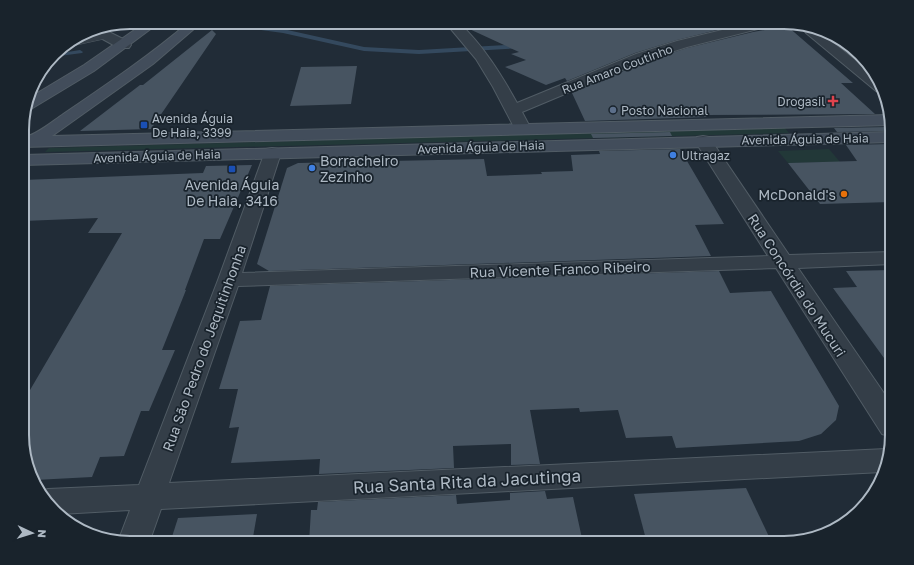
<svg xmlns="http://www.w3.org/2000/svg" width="914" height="565" font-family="'Golos Text',sans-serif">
  <rect width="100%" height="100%" fill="#212c37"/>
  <g fill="#223838">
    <path d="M784 127 789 133 45 152 49 148Z"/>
    <path d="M829 149 840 162 788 163 778 151Z"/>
  </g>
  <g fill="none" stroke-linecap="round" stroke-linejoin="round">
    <g fill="#34495e" fill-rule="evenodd">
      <path d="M263 27 283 29 364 47 419 50 521 44 524 46 521 48 419 54 364 51 283 33 261 30 260 29Z"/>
      <path d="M80 50 83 52 82 53 52 57 55 54Z"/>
    </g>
  </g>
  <g fill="#475461">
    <path d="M460 22H732L737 25 677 40 635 53 567 81 565 78 546 85 505 67 526 60 511 54 519 52 465 27Z"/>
    <path d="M787 26 853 83H841L875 114 705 115 707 117 585 121 572 93 647 61 687 48 753 32Z"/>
    <path d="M212 30 216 34 151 129 80 131 140 85H143Z"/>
    <path d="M357 66 351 104 290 106 301 67Z"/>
    <path d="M889 127 892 131 837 132 834 128Z"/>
    <path d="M670 132 672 136 593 138 591 134Z"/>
    <path d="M892 144V202L820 204 788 163 857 161 846 145Z"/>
    <path d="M680 149 724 224 695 225 711 256 269 271 257 264 287 168 298 163 484 159 487 176 542 174 541 172 573 171 571 155 600 154 599 151Z"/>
    <path d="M252 165 220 239H204L185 290H186L162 350H175L149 411H141L124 456 100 457 92 477 35 480 23 449V402L122 233H88L98 218 23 221V180L203 173 206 166Z"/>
    <path d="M892 270V369L833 288 857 287 846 271Z"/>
    <path d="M719 271 730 293 771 291 839 406 836 420 821 434 799 441 676 448 672 436 626 438 618 410 580 412 579 408 530 410 540 464 511 465V444L453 446 454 468 319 474 320 459 231 463 239 427 229 428 238 389H219L240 321 261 320 270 286Z"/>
    <path d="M746 488 772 543H647L634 494Z"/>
    <path d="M545 491 547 499 573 497 583 543H309L311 510H317L318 502 456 495 457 504 510 500V493Z"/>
    <path d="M257 514 252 543H170L178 518Z"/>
  </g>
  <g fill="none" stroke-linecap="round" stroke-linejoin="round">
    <g stroke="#515c65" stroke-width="1">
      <path id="pedestrian" d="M104 33 108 34 110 36 108 38 67 47 63 46 75 39Z"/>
    </g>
    <g stroke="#515c65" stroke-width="2">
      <g id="minor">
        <path d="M445 22H458C483 45 501 74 517 103L636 54 677 41 755 22H776L774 25 687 47 646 60 522 112 531 129 529 132 523 134 517 132 515 129 493 87 476 59Z"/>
        <path d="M101 28 129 42 131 45 129 48H119L88 31Z"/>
        <path d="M805 28 822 34 878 78 882 92 876 91 806 33 804 30Z"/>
        <path d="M703 136 709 137 789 255 892 252V264L798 268 892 405V437L882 434 776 268 238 286 169 483 886 449 889 450 882 472 161 509 149 543H130L119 539 130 510 60 514 40 495 39 492 48 489 139 485 218 280 266 149 272 148 278 149 281 153 242 273 768 256 695 141 697 137Z"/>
      </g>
    </g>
    <g stroke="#515c65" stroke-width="2">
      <g id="secondary">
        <path d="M146 22H160L94 71 31 109 25 110 29 98 84 65Z"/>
        <path d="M189 22H202L153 64 52 136 889 115 892 125 23 147V137C34 137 53 121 62 115 106 85 149 56 189 22Z"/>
        <path d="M892 132V142L23 165V155Z"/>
      </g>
    </g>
    <use href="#pedestrian" fill="#343e48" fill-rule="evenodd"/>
    <use href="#minor" fill="#343e48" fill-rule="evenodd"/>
    <use href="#secondary" fill="#424d5b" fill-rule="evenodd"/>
  </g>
  <path fill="#e0444e" stroke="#19232c" stroke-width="1.5" d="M831 95h4v4h4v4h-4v4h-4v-4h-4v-4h4z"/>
  <circle fill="#5c6f8a" stroke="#19232c" stroke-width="1.5" cx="613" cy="110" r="4"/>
  <g fill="#1a4fb4" stroke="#19232c" stroke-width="1.5">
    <rect x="140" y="121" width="8" height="8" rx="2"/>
    <rect x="228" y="165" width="8" height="8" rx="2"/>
  </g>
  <g fill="#3f7fe0" stroke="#19232c" stroke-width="1.5">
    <circle cx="673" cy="155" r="4"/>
    <circle cx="312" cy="168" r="4"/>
  </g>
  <circle fill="#e8710a" stroke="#19232c" stroke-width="1.5" cx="844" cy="194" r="4"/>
  <g text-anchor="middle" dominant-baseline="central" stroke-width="3.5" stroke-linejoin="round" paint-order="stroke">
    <g font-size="12" fill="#aeb9c4" stroke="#19232c">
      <text transform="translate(617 69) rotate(-21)">Rua Amaro Coutinho</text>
      <text transform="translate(805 139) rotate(-1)">Avenida Águia de Haia</text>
      <text transform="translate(481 147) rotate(-2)">Avenida Águia de Haia</text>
      <text transform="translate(157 156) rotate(-2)">Avenida Águia de Haia</text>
    </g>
    <g font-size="12" fill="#aeb9c4" stroke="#19232c" text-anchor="start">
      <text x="825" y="101" text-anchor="end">Drogasil</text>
      <text x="621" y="110">Posto Nacional</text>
      <text x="152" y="118">Avenida Águia<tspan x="152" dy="14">De Haia, 3399</tspan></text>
      <text x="681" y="155">Ultragaz</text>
    </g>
    <g font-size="14" fill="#aeb9c4" stroke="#19232c" text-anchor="start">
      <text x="320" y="160">Borracheiro<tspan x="320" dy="16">Zezinho</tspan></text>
      <text x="232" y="184" text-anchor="middle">Avenida Águia<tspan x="232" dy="16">De Haia, 3416</tspan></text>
      <text x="836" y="194" text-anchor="end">McDonald's</text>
    </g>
    <g font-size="14" fill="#aeb9c4" stroke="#19232c">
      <text transform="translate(560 269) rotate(-2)">Rua Vicente Franco Ribeiro</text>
      <text transform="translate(797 285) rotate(57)">Rua Concórdia do Mucuri</text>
      <text transform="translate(204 348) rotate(-70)">Rua São Pedro do Jequitinhonha</text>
    </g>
    <g font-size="17" fill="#aeb9c4" stroke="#19232c">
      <text transform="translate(467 481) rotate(-3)">Rua Santa Rita da Jacutinga</text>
    </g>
  </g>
  <path d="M0 0H914V565H0ZM130 29H784A101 101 0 0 1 885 130V435A101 101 0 0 1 784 536H130A101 101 0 0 1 29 435V130A101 101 0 0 1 130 29Z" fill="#19232c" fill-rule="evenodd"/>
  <path fill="none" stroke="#aeb9c4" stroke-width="2" d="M130 29H784A101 101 0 0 1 885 130V435A101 101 0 0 1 784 536H130A101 101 0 0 1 29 435V130A101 101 0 0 1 130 29Z"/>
  <g transform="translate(32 533) rotate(94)" stroke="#19232c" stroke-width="3" paint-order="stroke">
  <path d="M0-3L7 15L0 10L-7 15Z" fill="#aeb9c4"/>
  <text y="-6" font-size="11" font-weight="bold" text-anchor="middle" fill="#aeb9c4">N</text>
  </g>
</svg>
